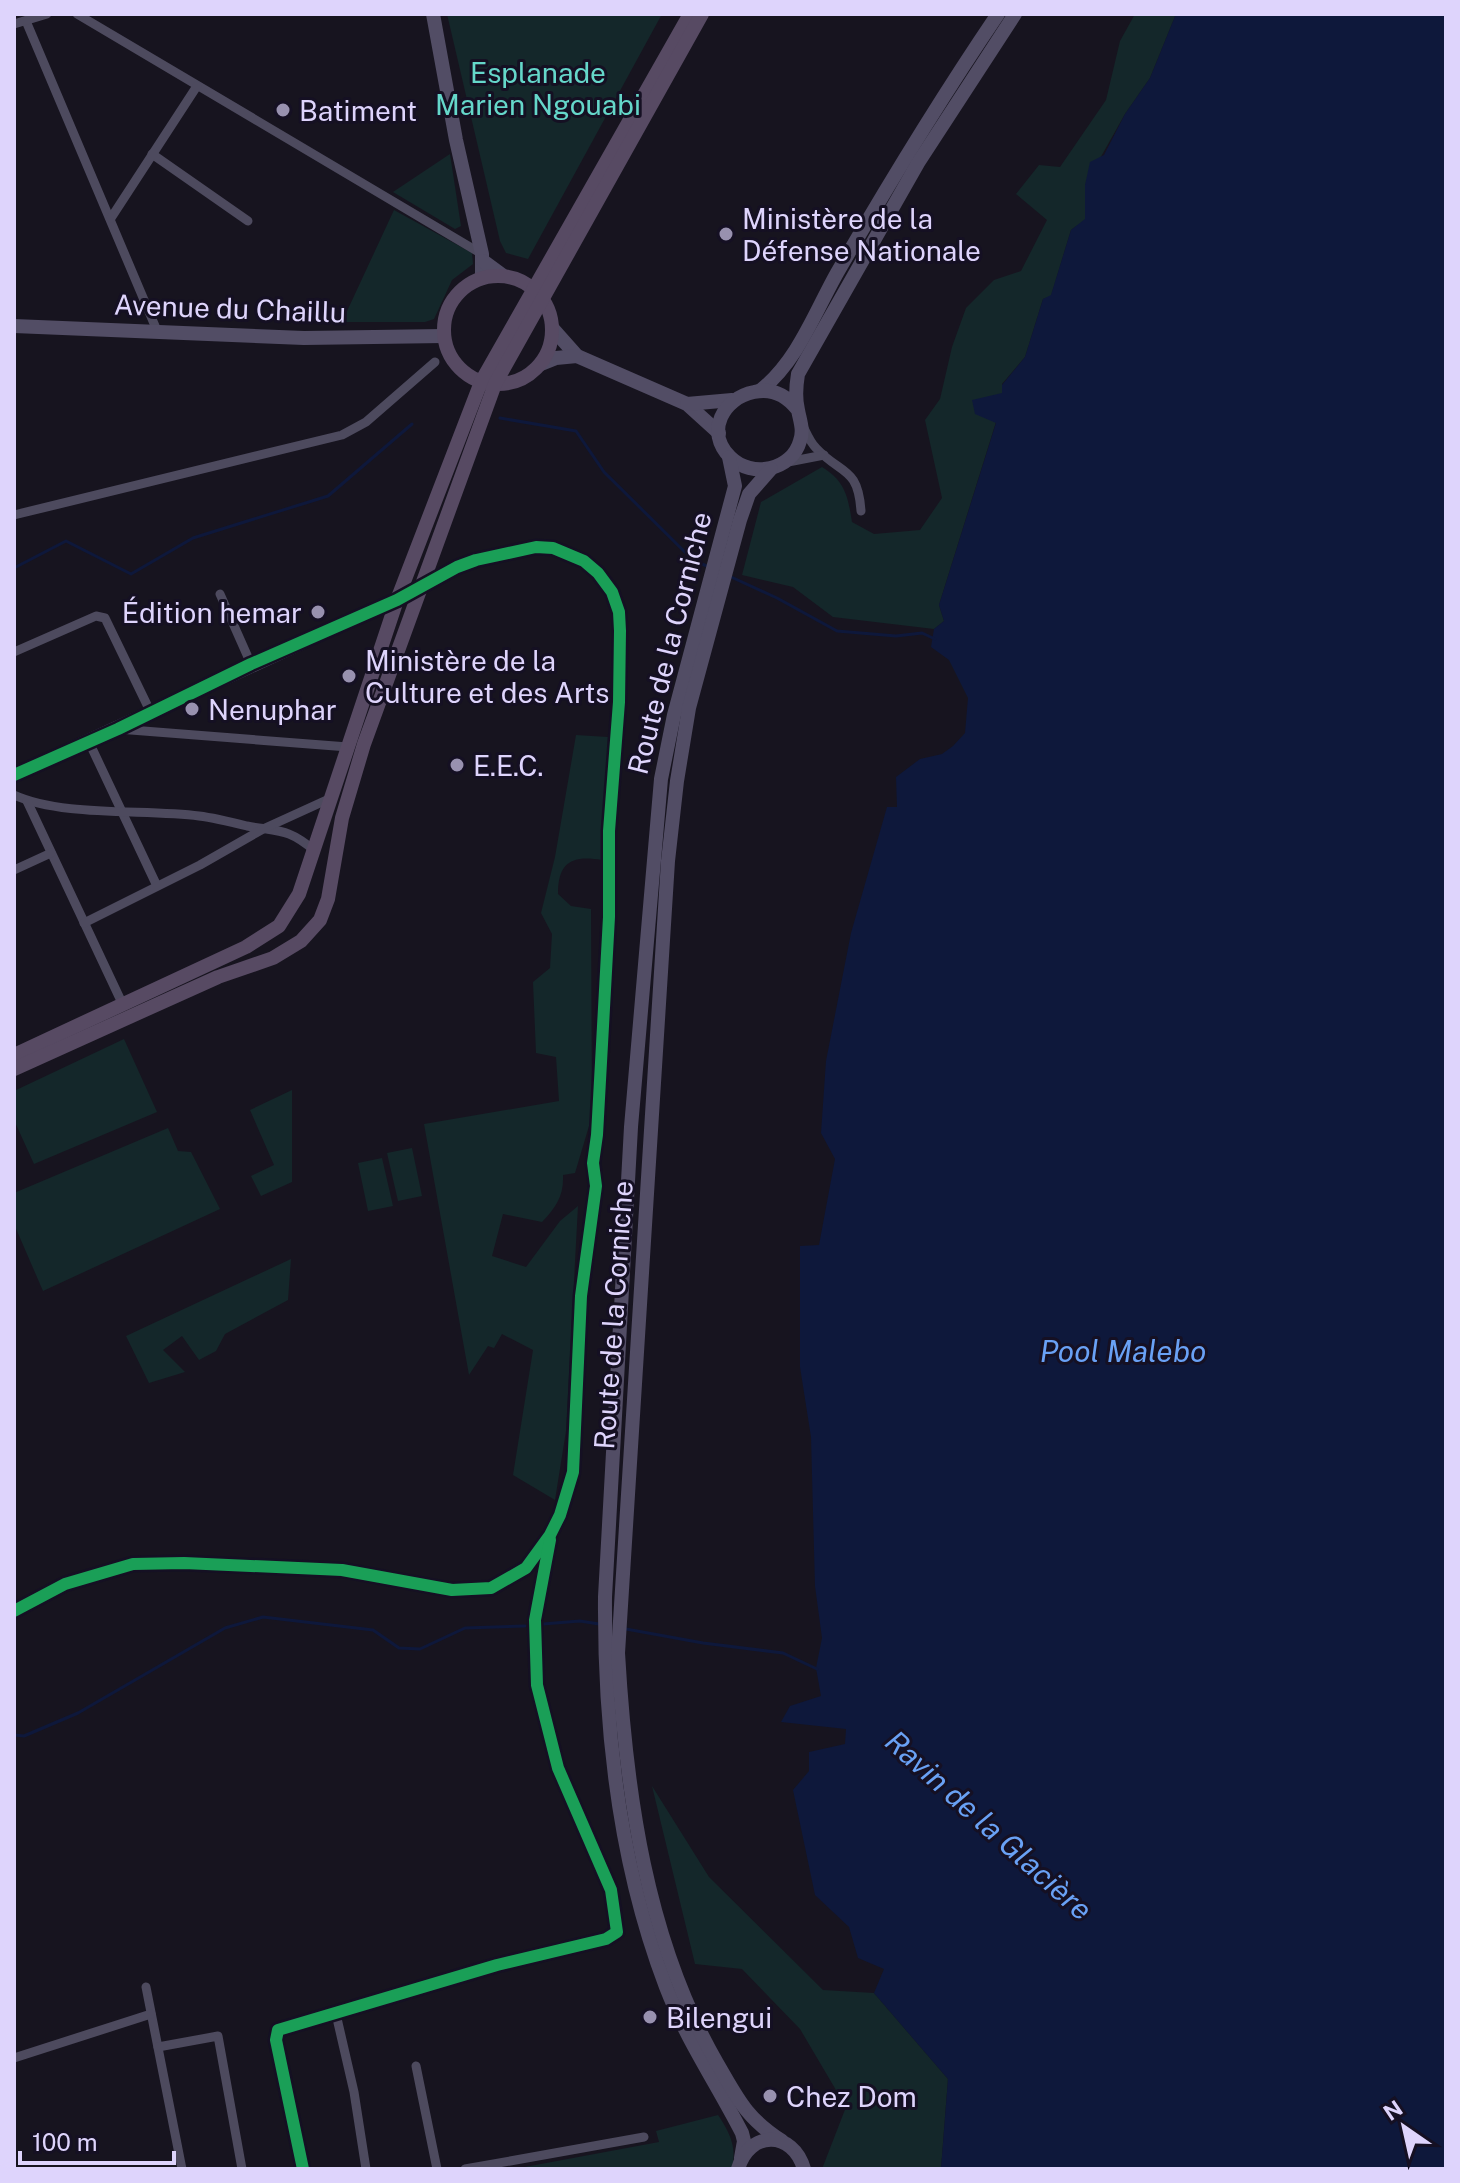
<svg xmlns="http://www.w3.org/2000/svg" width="1460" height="2183" font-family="'Public Sans',sans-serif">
  <rect width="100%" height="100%" fill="#17141f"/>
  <g fill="#14272a">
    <path d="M447 14H662L528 259 506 253 500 241Z"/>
    <path d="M1135 14H1176L1150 78 1125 114 1085 185V220L1071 230 1051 296 1043 299 1025 357 1002 384 1003 393 996 422 939 605 944 621 934 629 833 617 793 587 742 575 761 502 822 467C845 481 848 496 852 522L874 534 920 530 942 498 925 420 940 399 952 347 966 308 994 280 1021 271 1047 220 1016 194 1039 165 1060 167 1106 100 1120 41Z"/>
    <path d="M450 154 461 226 455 229 393 192Z"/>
    <path d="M394 210 472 253 473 264 452 280 434 319 425 322H342Z"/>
    <path d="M576 735 608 737 602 860C572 855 558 862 558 894L571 906 591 909 592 1116 575 1173 563 1175C564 1196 556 1207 542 1222L503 1214 492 1256 526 1267 560 1221 578 1206 566 1431 555 1500 513 1475 533 1350 502 1334 494 1348 488 1346 469 1375 424 1124 559 1101 556 1057 536 1053 533 982 550 968 552 934 541 913 555 857Z"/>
    <path d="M124 1039 157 1112 34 1164 14 1120V1091Z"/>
    <path d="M292 1090V1182L261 1196 251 1176 274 1165 250 1110Z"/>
    <path d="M168 1128 178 1151 191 1152 220 1209 43 1291 14 1224V1193Z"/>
    <path d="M412 1148 422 1196 398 1201 387 1153Z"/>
    <path d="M382 1158 393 1206 368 1211 358 1163Z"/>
    <path d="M291 1259 288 1300 225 1334 216 1351 199 1360 182 1336 163 1350 185 1372 149 1383 126 1336Z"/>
    <path d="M652 1786 709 1877 823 1990 874 1993 948 2079 941 2169H822L846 2107 800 2029 742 1969 695 1964Z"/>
    <path d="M718 2115C730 2133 737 2147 732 2169H514L659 2142 656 2131Z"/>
  </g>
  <path fill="#0e183b" d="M1176 14H1446V2169H941L948 2079 874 1993 884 1969 858 1958 849 1927 815 1895 793 1790 809 1771V1752L845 1744 846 1729 781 1722 790 1706 821 1696 816 1668 822 1638 815 1586 811 1437 800 1367V1246L819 1245 835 1159 821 1133 826 1061 851 933 887 807H897L896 777 920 759 942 754 953 746 965 733 968 698 949 660 931 647 934 629 944 621 939 605 996 423 975 414 972 400 1002 393V385L1025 357 1043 299 1051 295 1071 230 1085 219V185L1090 162 1104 155 1125 114 1150 78Z"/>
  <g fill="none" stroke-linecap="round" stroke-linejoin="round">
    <g stroke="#0e183b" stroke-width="3">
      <path d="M500 418 576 431 604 472 694 561 707 566"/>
      <path d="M14 568 66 541 131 574 193 538 328 496 412 424"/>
      <path d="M729 576 777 598 837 631 896 636 922 633 935 639"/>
      <path d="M543 1624 580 1621 599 1624"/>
      <path d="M626 1629 703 1643 783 1653 817 1669"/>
      <path d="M14 1735 24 1736 78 1713 225 1628 263 1617 373 1630 399 1648 420 1649 465 1628 525 1626"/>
    </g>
    <g stroke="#4d4a5e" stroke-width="9">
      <path d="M77 14 482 254"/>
      <path d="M26 21 158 333"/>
      <path d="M14 24 47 14"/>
      <path d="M152 154 248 221"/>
      <path d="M111 218 197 86"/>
      <path d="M803 426C807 434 810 442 816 448 841 475 858 466 861 511"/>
      <path d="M788 462 824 455"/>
      <path d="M14 515 342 435 366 422 435 362"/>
      <path d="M220 594 251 664"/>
      <path d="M14 652 96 616 105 618 151 713"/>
      <path d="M118 729 348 747"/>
      <path d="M89 742 157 886"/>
      <path d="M14 795C62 817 145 809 199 816 215 818 231 822 247 826 280 832 288 828 315 851"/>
      <path d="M27 801 123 1005"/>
      <path d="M14 870 51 853"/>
      <path d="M84 923 200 865 263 829 331 798"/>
      <path d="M14 1611 65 1584 133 1564 184 1563 342 1570 452 1590 491 1588 526 1568 550 1535 560 1515 573 1472 581 1296 596 1186 593 1163 597 1135C601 1063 607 990 609 917 610 889 608 860 609 832 610 776 618 719 620 663 620 640 624 612 612 591 574 521 475 550 423 586"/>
      <path d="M146 1987 182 2169"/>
      <path d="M336 2014 354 2092 366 2169"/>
      <path d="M158 2047 218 2036 242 2169"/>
      <path d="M14 2058 151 2014"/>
      <path d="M416 2066 437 2169"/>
      <path d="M303 2169 276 2040 278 2030 497 1965 606 1939 617 1932 611 1890 558 1768 537 1685 535 1620 550 1539"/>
      <path d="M465 2169 644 2137"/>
    </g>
    <g stroke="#524d65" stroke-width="14">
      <path d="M433 14 456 140 482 254V278"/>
      <path d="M483 261 502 275"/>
      <path d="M14 326 304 338 444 336"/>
      <path d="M553 329 577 356 687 404 719 433"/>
      <path d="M541 364 556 358 577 356"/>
      <path d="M761 390C798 360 814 314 837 273 888 185 941 98 998 14"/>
      <path d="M687 404 732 400"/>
      <path d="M797 409C786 395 772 388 754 392 723 398 705 432 730 457 752 479 792 470 800 441 804 430 800 421 798 410 795 398 796 386 798 374L918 163 1015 14"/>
      <path d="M729 457 735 486 674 715 661 779 631 1127 605 1597C604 1728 619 1864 666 1987 686 2039 717 2084 742 2133L744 2141 741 2158"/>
      <path d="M771 469 749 494 740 520 689 708 677 781 668 861 618 1653C626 1792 646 1940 717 2063 738 2099 746 2118 782 2141"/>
      <path d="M14 775 421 588"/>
      <path d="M738 2169C749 2130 793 2130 804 2169"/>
    </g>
    <g stroke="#574a63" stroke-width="14">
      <circle cx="498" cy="330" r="54"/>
      <path d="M14 1055 246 947 279 926 299 894 397 600 481 382 690 14"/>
      <path d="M14 1069 218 977 273 958 301 941 320 920 328 899 342 818 364 744 495 384 702 14"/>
    </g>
    <g stroke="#151023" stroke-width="17">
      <g id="cycleway">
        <path d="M14 775 118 729 251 664 397 600 457 567 476 560 536 547 553 548 584 561 598 573 612 592 619 612 620 631 619 702 609 831V917L597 1135 593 1163 596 1186 581 1296 573 1472 560 1515 550 1535 526 1568 491 1588 452 1590 342 1570 184 1563 133 1564 65 1584 14 1611"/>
        <path d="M303 2169 276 2040 278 2030 497 1965 606 1939 617 1932 611 1890 558 1768 537 1685 535 1620 550 1540"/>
      </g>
    </g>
    <use href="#cycleway" stroke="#1a9f57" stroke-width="12"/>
  </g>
  <g fill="#9891af" stroke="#151023" stroke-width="3">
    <circle cx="283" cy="110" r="8"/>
    <circle cx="726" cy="234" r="8"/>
    <circle cx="318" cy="612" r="8"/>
    <circle cx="349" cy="676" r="8"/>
    <circle cx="192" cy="709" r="8"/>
    <circle cx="457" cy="765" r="8"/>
    <circle cx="650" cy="2017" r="8"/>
    <circle cx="770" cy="2096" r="8"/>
  </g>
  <g text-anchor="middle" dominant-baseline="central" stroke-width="6" stroke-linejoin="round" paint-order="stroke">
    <g font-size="28" fill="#65d7ca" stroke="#151023">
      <text x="538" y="72">Esplanade<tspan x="538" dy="32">Marien Ngouabi</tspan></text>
    </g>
    <g font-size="28" fill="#ded4fc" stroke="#151023" text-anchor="start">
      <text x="299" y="110">Batiment</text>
      <text x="742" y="218">Ministère de la<tspan x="742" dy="32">Défense Nationale</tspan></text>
      <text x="302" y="612" text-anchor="end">Édition hemar</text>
      <text x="365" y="660">Ministère de la<tspan x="365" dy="32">Culture et des Arts</tspan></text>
      <text x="208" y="709">Nenuphar</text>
      <text x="473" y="765">E.E.C.</text>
      <text x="666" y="2017">Bilengui</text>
      <text x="786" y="2096">Chez Dom</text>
    </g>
    <g font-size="28" fill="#ded4fc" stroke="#151023">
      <text transform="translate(230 308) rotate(2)">Avenue du Chaillu</text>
      <text transform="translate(669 643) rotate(-76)">Route de la Corniche</text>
      <text transform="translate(613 1315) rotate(-86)">Route de la Corniche</text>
    </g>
    <g font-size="30" font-style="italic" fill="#69a1f5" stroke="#151023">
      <text x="1123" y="1351">Pool Malebo</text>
      <text transform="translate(989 1825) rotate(42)">Ravin de la Glacière</text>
    </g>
  </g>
  <rect width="1460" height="2183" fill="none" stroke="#ded4fc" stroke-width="32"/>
  <g transform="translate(1404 2127) rotate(326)" stroke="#151023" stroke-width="6" paint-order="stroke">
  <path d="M0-6L14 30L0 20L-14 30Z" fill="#ded4fc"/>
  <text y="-12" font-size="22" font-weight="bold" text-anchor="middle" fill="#ded4fc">N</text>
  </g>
  <path d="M20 2151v12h154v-12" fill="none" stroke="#ded4fc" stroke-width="4"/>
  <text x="32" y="2151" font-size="24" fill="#ded4fc" stroke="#151023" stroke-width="6" paint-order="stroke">100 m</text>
</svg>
